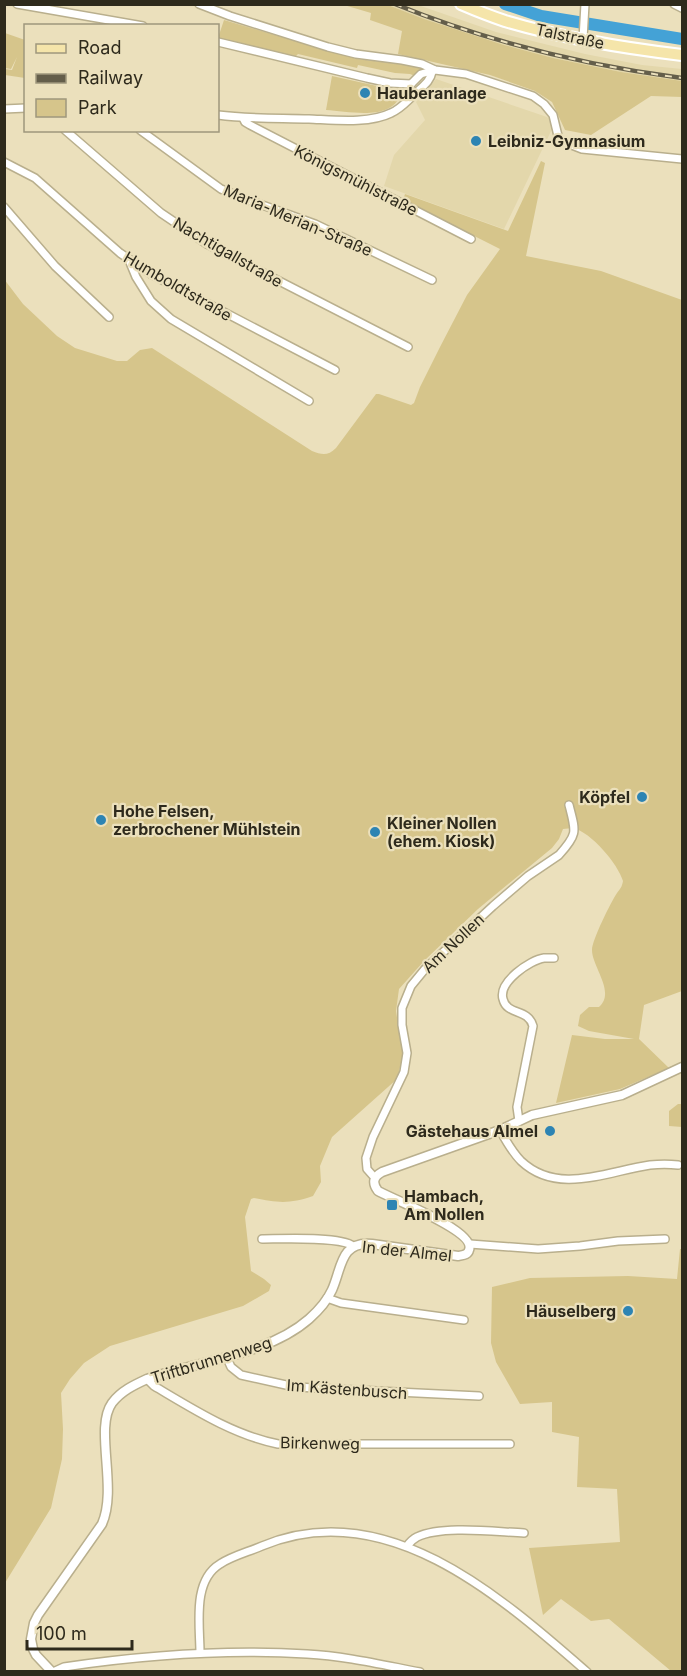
<svg xmlns="http://www.w3.org/2000/svg" width="687" height="1676" font-family="Inter,sans-serif">
  <rect width="100%" height="100%" fill="#ebe0bc"/>
  <g fill="#e3d7ab">
    <path d="M388 5H418L496 32 585 54 642 65 682 69V81L621 72 553 58 504 45 424 19Z"/>
    <path d="M436 79 547 117 552 121 553 127 504 229 384 186 394 155 425 120 416 102Z"/>
  </g>
  <g fill="#d6c58b">
    <path d="M344 5H388L424 19 504 45 553 58 621 72 682 81V97L651 96 591 135 565 130 552 102 535 91 490 75 398 54 402 31 370 20 371 13Z"/>
    <path d="M224 20 357 59 419 66 421 69 415 76 410 74 395 73 358 65 357 68 298 54 295 57 218 38Z"/>
    <path d="M5 33 25 40V78L5 75V69L12 70 17 57 11 69 5 68Z"/>
    <path d="M332 76 395 90 399 91 401 94C391 122 349 111 326 110Z"/>
    <path d="M541 161 545 163 526 256 601 271 682 300V991L644 1005 639 1039 669 1068 620 1089 556 1103 572 1035 605 1039H634L589 1031 578 1026 580 1015 589 1007H599C616 992 592 967 592 950 592 940 611 902 617 893 620 889 622 887 623 881 618 864 591 832 573 828 570 828 566 829 563 829L559 839 552 848 478 909 424 961 399 989 396 1011 403 1056 397 1079 332 1137 320 1166 321 1182 313 1196C290 1204 278 1203 254 1198L251 1199 245 1217 251 1271 264 1279 271 1285 269 1291 243 1306 110 1346 84 1363 70 1379 61 1393 63 1429 62 1459 51 1508 5 1583 4 279 23 304 57 336 75 348 117 361H127L140 350 152 348 312 451C322 455 328 456 336 448L376 394H379L411 405 414 403 420 387 440 347 467 295 500 249 403 200 405 194 508 231Z"/>
    <path d="M678 1104H682V1127L669 1126V1111Z"/>
    <path d="M680 1249H682V1670L671 1671 609 1619 591 1621 561 1599 543 1615 529 1548 620 1542 617 1489 577 1487 579 1437 552 1432V1402L520 1404 496 1362 491 1343 492 1287 530 1278 628 1276 677 1279Z"/>
  </g>
  <g fill="none" stroke-linecap="round" stroke-linejoin="round">
    <path stroke="#44a2d6" stroke-width="12" d="M505 4 541 16 682 39"/>
    <g stroke="#b9af8d" stroke-width="10">
      <g id="minor">
        <path d="M17 4 143 26"/>
        <path d="M199 4 230 16 328 47 356 54 402 60 422 64 435 70 466 74 533 96 544 104 553 115 559 140 582 149 682 159"/>
        <path d="M674 4 682 8"/>
        <path d="M583 39 585 4"/>
        <path d="M218 42 367 78 390 83 411 84"/>
        <path d="M411 84 421 74 435 70"/>
        <path d="M4 109 26 108"/>
        <path d="M218 115C248 119 279 118 309 119 334 120 369 124 391 113 401 109 408 100 416 93 423 86 430 82 432 72"/>
        <path d="M243 118 245 122 250 125 471 239"/>
        <path d="M65 130 161 213 207 244 408 347"/>
        <path d="M140 130 221 189 243 198 315 224 432 280"/>
        <path d="M4 162 35 178 120 253 151 274 335 370"/>
        <path d="M4 207 55 266 109 317"/>
        <path d="M129 260 136 277 151 301 171 319 309 401"/>
        <path d="M519 1121 517 1107 533 1026C528 1008 507 1016 503 999 498 982 530 960 544 958 546 958 553 958 554 958"/>
        <path d="M500 1130C506 1141 512 1152 521 1161 558 1196 608 1171 650 1165 660 1164 669 1164 678 1165"/>
        <path d="M375 1178 367 1169 366 1158 373 1137 404 1072 407 1053 402 1025V1008L411 986 425 969 493 906 528 876 559 855C578 834 576 832 569 805"/>
        <path d="M262 1239C280 1239 340 1236 353 1246"/>
        <path d="M470 1244 538 1249 580 1246 618 1241 665 1239"/>
        <path d="M327 1298 341 1303 464 1320"/>
        <path d="M226 1356 231 1367 241 1375 295 1387 479 1396"/>
        <path d="M147 1379 154 1386C193 1409 233 1435 278 1444H510"/>
        <path d="M407 1546C410 1542 413 1539 417 1537 443 1525 496 1532 524 1533"/>
        <path d="M200 1653C200 1625 192 1581 220 1564 232 1556 248 1552 262 1546 385 1494 500 1596 587 1672"/>
        <path d="M53 1672 64 1667C145 1655 225 1649 307 1654 345 1656 383 1665 420 1672"/>
      </g>
    </g>
    <g stroke="#b9af8d" stroke-width="11">
      <path id="tertiary" d="M52 1672 36 1655 33 1649 31 1639 34 1623 38 1615 102 1524C118 1488 94 1428 112 1403 121 1391 134 1385 147 1379 199 1361 268 1355 309 1319 318 1311 327 1301 332 1290 342 1268 340 1241 372 1244L458 1256C463 1255 468 1255 469 1250 477 1231 392 1199 378 1191 372 1183 373 1177 382 1172L500 1130 532 1115 622 1095 682 1067"/>
    </g>
    <g stroke="#fff" stroke-width="14">
      <path id="primary" d="M461 4C475 10 490 16 505 21 562 38 623 48 682 55"/>
    </g>
    <use href="#minor" stroke="#fff" stroke-width="7"/>
    <use href="#tertiary" stroke="#fff" stroke-width="8"/>
    <use href="#primary" stroke="#f5e5aa" stroke-width="10"/>
    <g stroke="#645e4a" stroke-width="4.5">
      <path id="rail" d="M395 4C488 42 583 65 682 78"/>
    </g>
    <use href="#rail" stroke="#ebe0bc" stroke-width="2" stroke-dasharray="7" stroke-linecap="butt"/>
  </g>
  <g fill="#2d84b3" stroke="#ebe0bc" stroke-width="2">
    <circle cx="365" cy="93" r="6"/>
    <circle cx="476" cy="141" r="6"/>
    <circle cx="642" cy="797" r="6"/>
    <circle cx="101" cy="820" r="6"/>
    <circle cx="375" cy="832" r="6"/>
    <circle cx="550" cy="1131" r="6"/>
    <rect x="386" y="1199" width="12" height="12" rx="3"/>
    <circle cx="628" cy="1311" r="6"/>
  </g>
  <g text-anchor="middle" dominant-baseline="central" stroke-width="4.5" stroke-linejoin="round" paint-order="stroke">
    <g font-size="16" fill="#2e2a1c" stroke="#ebe0bc">
      <text transform="translate(570 36) rotate(12)">Talstraße</text>
      <text transform="translate(356 180) rotate(27)">Königsmühlstraße</text>
      <text transform="translate(298 220) rotate(23)">Maria-Merian-Straße</text>
      <text transform="translate(228 252) rotate(30)">Nachtigallstraße</text>
      <text transform="translate(178 286) rotate(30)">Humboldtstraße</text>
      <text transform="translate(453 943) rotate(-43)">Am Nollen</text>
      <text transform="translate(407 1251) rotate(6)">In der Almel</text>
      <text transform="translate(211 1360) rotate(-17)">Triftbrunnenweg</text>
      <text transform="translate(347 1389) rotate(4)">Im Kästenbusch</text>
      <text transform="translate(320 1443) rotate(1)">Birkenweg</text>
    </g>
    <g font-size="16" font-weight="bold" fill="#2e2a1c" stroke="#ebe0bc" text-anchor="start">
      <text x="377" y="93">Hauberanlage</text>
      <text x="488" y="141">Leibniz-Gymnasium</text>
      <text x="630" y="797" text-anchor="end">Köpfel</text>
      <text x="113" y="811">Hohe Felsen,<tspan x="113" dy="18">zerbrochener Mühlstein</tspan></text>
      <text x="387" y="823">Kleiner Nollen<tspan x="387" dy="18">(ehem. Kiosk)</tspan></text>
      <text x="538" y="1131" text-anchor="end">Gästehaus Almel</text>
      <text x="404" y="1196">Hambach,<tspan x="404" dy="18">Am Nollen</tspan></text>
      <text x="616" y="1311" text-anchor="end">Häuselberg</text>
    </g>
  </g>
  <rect width="687" height="1676" fill="none" stroke="#2e2a1c" stroke-width="12"/>
  <rect x="24" y="24" width="195" height="108" fill="#ebe0bc" stroke="#9f977c" stroke-width="1.5"/>
  <rect x="36" y="44" width="30" height="9" fill="#f5e5aa" stroke="#9f977c" stroke-width="1.5"/>
  <text x="78" y="54" font-size="18" fill="#2e2a1c">Road</text>
  <rect x="36" y="74" width="30" height="9" fill="#645e4a" stroke="#9f977c" stroke-width="1.5"/>
  <text x="78" y="84" font-size="18" fill="#2e2a1c">Railway</text>
  <rect x="36" y="99" width="30" height="18" fill="#d6c58b" stroke="#9f977c" stroke-width="1.5"/>
  <text x="78" y="114" font-size="18" fill="#2e2a1c">Park</text>
  <path d="M27 1640v9h105v-9" fill="none" stroke="#2e2a1c" stroke-width="3"/>
  <text x="36" y="1640" font-size="18" fill="#2e2a1c" stroke="#ebe0bc" stroke-width="4.5" paint-order="stroke">100 m</text>
</svg>
